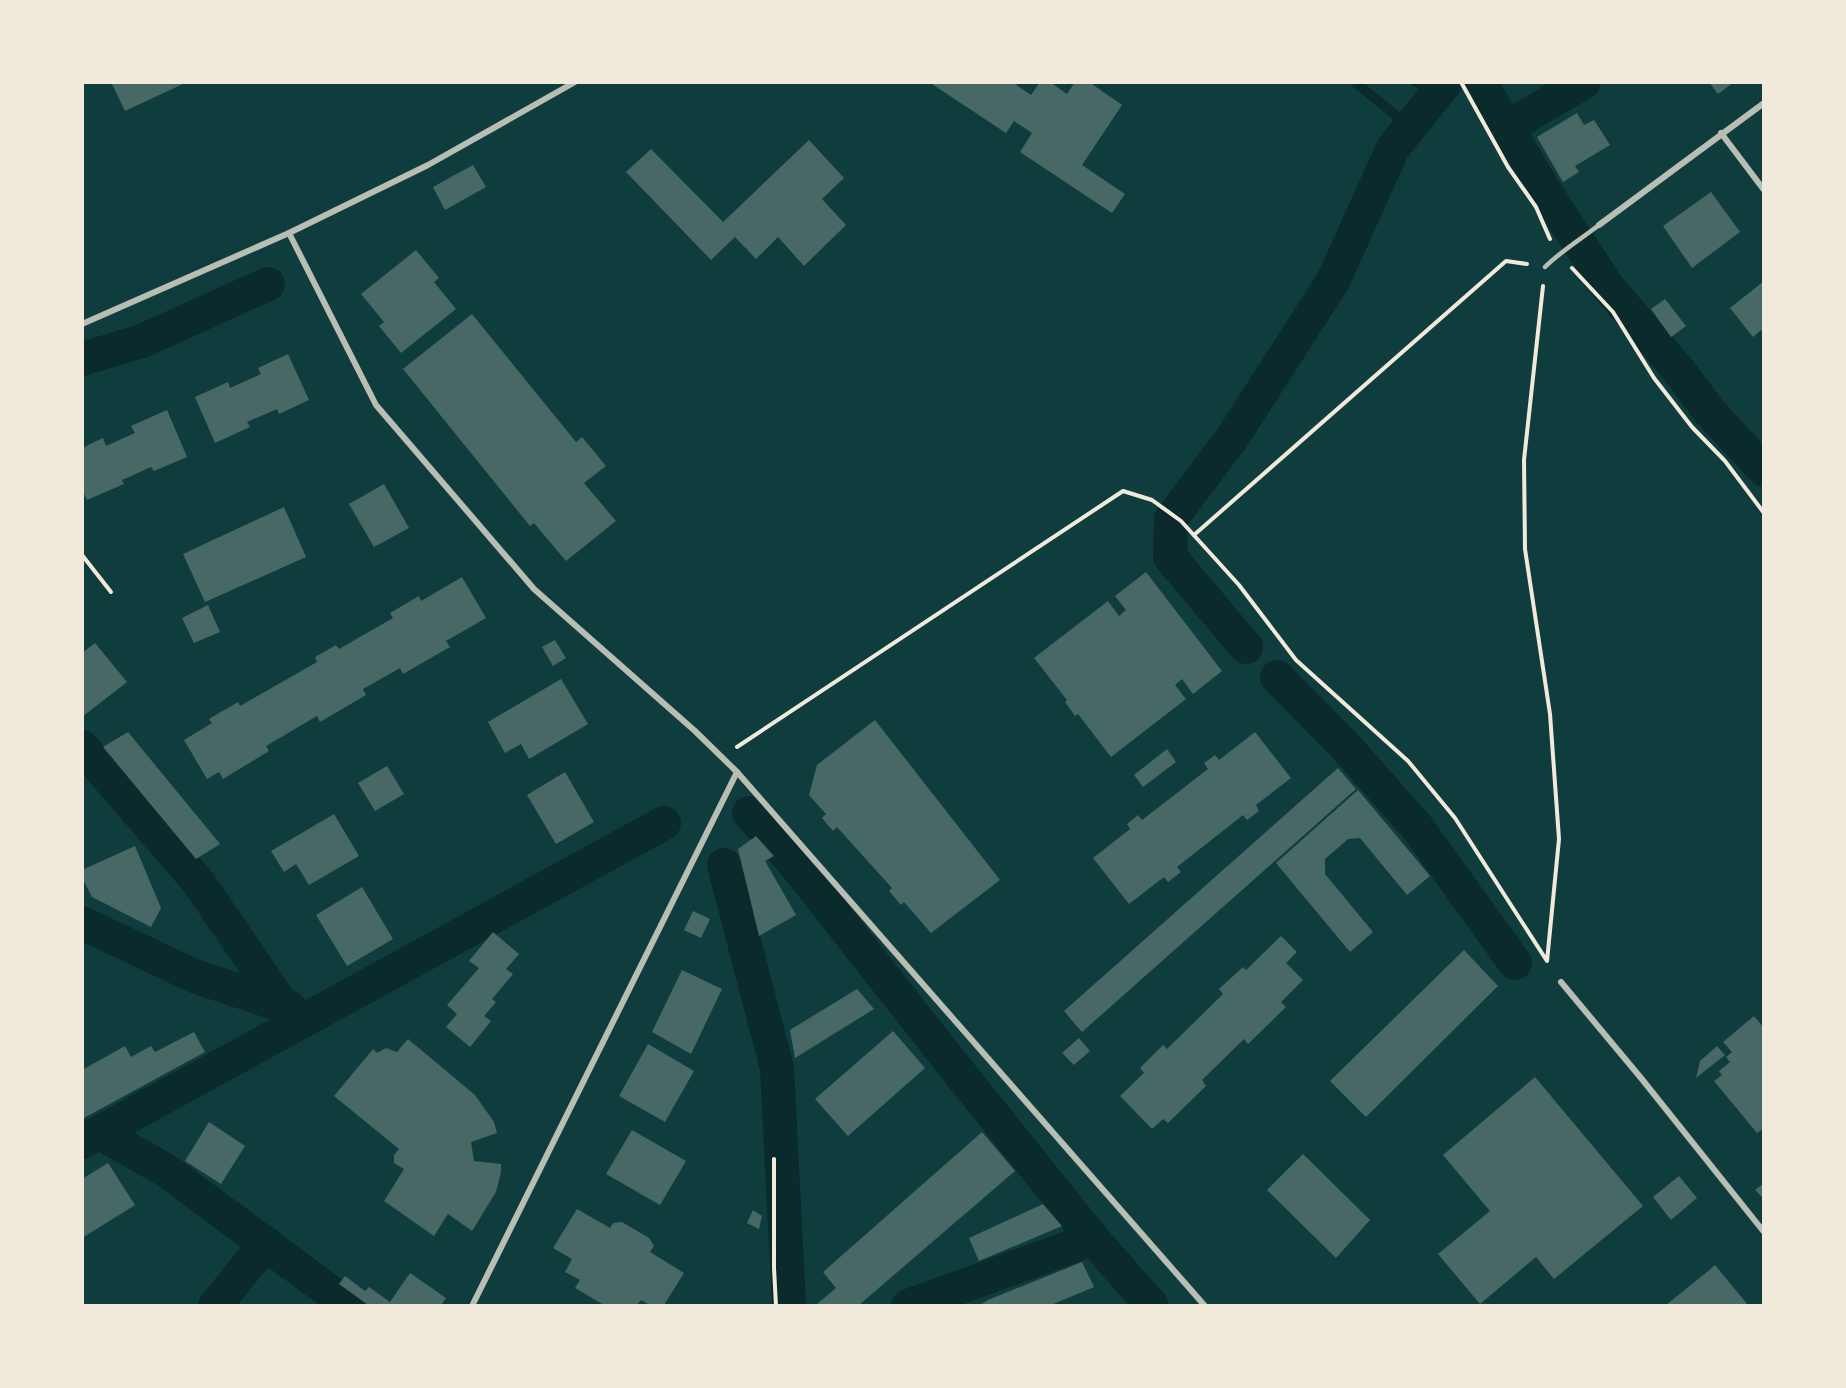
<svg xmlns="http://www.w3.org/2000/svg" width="1846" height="1388" font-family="'Varela Round',sans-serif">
  <rect width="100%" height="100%" fill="#0f3d3e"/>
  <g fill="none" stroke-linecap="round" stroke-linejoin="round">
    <g stroke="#0a2a2b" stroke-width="10">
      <path d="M1355 82 1410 127"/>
      <path d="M1416 82 1437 93"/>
    </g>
    <g stroke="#0a2a2b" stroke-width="34">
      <path d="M1480 82 1543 188 1608 287 1680 372 1709 411 1764 470"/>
      <path d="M1508 127 1584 82"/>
      <path d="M82 359 142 341 268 284"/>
      <path d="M1246 647 1170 557 1171 519 1232 438 1333 281 1393 148 1446 82"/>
      <path d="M1277 677 1346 747 1417 827 1515 963"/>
      <path d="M82 747 199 883 283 1006"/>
      <path d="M749 813 794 863 961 1075 1093 1239 1152 1306"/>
      <path d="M724 865 777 1068 789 1306"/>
      <path d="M82 923 194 976 290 1008"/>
      <path d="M100 1133 167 1171 349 1306"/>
      <path d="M82 1142 664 823"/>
      <path d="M215 1306 266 1243"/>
      <path d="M908 1306 1093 1239"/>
    </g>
  </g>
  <g fill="#486865">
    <path d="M111 82H187L125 111Z"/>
    <path d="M929 82H1012L1031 95 1040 82H1050L1067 94 1075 82H1089L1122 105 1082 165 1125 194 1112 213 1020 152 1032 133 1014 121 1006 133Z"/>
    <path d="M1709 82H1734L1718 94Z"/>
    <path d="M1577 113 1584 125 1594 120 1610 145 1575 166 1579 172 1563 182 1537 137Z"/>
    <path d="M809 140 844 178 822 199 846 225 804 266 778 237 756 259 735 237 711 260 626 172 651 149 723 222Z"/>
    <path d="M473 165 486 187 445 210 433 187Z"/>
    <path d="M1711 192 1740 232 1692 268 1663 226Z"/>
    <path d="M416 250 439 278 434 282 456 309 401 353 379 326 384 322 361 294Z"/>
    <path d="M1764 281V334L1761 330 1753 337 1730 308Z"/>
    <path d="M1665 299 1686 326 1671 337 1651 309Z"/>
    <path d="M472 314 576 442 582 437 606 466 584 483 616 521 566 561 534 523 530 526 403 369Z"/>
    <path d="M288 354 309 400 279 414 277 409 247 422 250 427 215 443 195 397 228 382 230 388 261 374 258 368Z"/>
    <path d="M167 410 187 457 154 471 151 467 122 480 124 484 87 500 82 490V448L103 438 106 446 135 433 131 426Z"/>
    <path d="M384 484 409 528 374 547 349 504Z"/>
    <path d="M284 507 306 557 205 602 183 554Z"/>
    <path d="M1146 572 1222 671 1193 694 1182 679 1175 685 1186 699 1111 757 1078 714 1075 716 1065 702 1067 700 1034 658 1108 601 1119 616 1126 610 1115 596Z"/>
    <path d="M462 577 486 618 446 641 450 647 403 674 400 668 363 689 366 695 320 722 317 716 266 746 269 751 223 779 219 772 207 779 184 740 212 723 209 719 238 702 240 706 317 662 315 657 336 645 339 649 393 618 390 613 419 596 421 601Z"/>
    <path d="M208 605 220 632 194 643 182 618Z"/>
    <path d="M555 640 566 658 553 666 542 647Z"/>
    <path d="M95 643 127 682 82 717V653Z"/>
    <path d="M561 679 588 724 529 759 521 744 505 753 488 722Z"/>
    <path d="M875 720 1000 880 931 933 904 902 901 905 889 891 892 888 837 827 833 831 822 818 826 814 809 795 817 765Z"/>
    <path d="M128 732 220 844 196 859 103 747Z"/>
    <path d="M1255 732 1291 778 1256 805 1259 811 1247 820 1243 815 1177 867 1181 872 1168 882 1164 877 1129 904 1093 858 1130 829 1127 824 1138 815 1142 820 1208 769 1204 763 1215 755 1219 760Z"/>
    <path d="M1167 749 1176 762 1143 787 1134 775Z"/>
    <path d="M387 766 404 794 375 811 358 783Z"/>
    <path d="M1338 768 1356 789 1082 1032 1064 1011Z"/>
    <path d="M565 772 594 822 556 844 527 795Z"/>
    <path d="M1358 790 1430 876 1407 895 1360 838 1348 839 1325 859V874L1373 932 1350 952 1276 863Z"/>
    <path d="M334 814 359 856 309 885 296 864 284 872 271 851Z"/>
    <path d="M756 836 774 856 765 861 796 915 759 936 738 849Z"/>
    <path d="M135 846 161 908 151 927 92 897 82 878V870Z"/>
    <path d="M362 887 393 939 347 966 316 915Z"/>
    <path d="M693 911 710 919 701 938 684 930Z"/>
    <path d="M493 932 519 954 506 969 513 974 492 999 496 1002 484 1016 491 1021 470 1047 446 1027 457 1014 447 1005 479 968 469 961Z"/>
    <path d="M1281 936 1297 952 1286 963 1303 980 1281 1002 1286 1007 1248 1044 1244 1039 1202 1080 1206 1086 1168 1123 1163 1119 1152 1129 1120 1096 1144 1073 1140 1068 1163 1045 1167 1049 1223 994 1219 989 1243 967 1246 970Z"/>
    <path d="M1464 950 1498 986 1366 1117 1330 1081Z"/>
    <path d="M682 970 722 989 691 1054 652 1032Z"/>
    <path d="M857 989 874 1009 795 1058 790 1030Z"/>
    <path d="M1754 1016 1764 1028V1128L1757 1133 1714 1081 1722 1075 1719 1071 1730 1062 1726 1057 1732 1052 1723 1042Z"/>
    <path d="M893 1031 925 1068 848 1136 815 1099Z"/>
    <path d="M194 1032 205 1052 82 1119V1070L125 1046 131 1057 151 1046 155 1052Z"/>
    <path d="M1079 1038 1090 1051 1074 1065 1062 1053Z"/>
    <path d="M408 1039 475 1095 494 1122 497 1133 471 1142 474 1161 501 1164V1172L496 1192 472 1231 448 1214 434 1236 384 1201 404 1169 394 1163V1155L399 1149 334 1096 373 1049 377 1053 386 1048 397 1052Z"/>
    <path d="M648 1044 694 1071 665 1122 619 1096Z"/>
    <path d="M1717 1046 1725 1055 1696 1078 1700 1061Z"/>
    <path d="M1535 1077 1643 1206 1554 1279 1536 1257 1480 1304 1438 1254 1490 1211 1443 1155Z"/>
    <path d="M209 1122 245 1146 221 1184 185 1161Z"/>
    <path d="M632 1130 686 1161 660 1205 606 1174Z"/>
    <path d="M982 1132 1015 1171 859 1305H816L836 1288 823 1272Z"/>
    <path d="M1303 1154 1370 1220 1336 1258 1267 1190Z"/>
    <path d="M108 1163 135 1205 82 1238V1179Z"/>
    <path d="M1679 1176 1697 1198 1671 1220 1653 1197Z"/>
    <path d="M1764 1183V1199L1755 1190Z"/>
    <path d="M1043 1204 1062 1226 979 1261 969 1238Z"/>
    <path d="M577 1209 610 1228 613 1223 622 1222 649 1238 654 1246 650 1252 684 1273 664 1305H650L641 1300 637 1305H604L575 1288 580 1280 565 1272 572 1259 553 1248Z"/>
    <path d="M753 1210 762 1216 759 1229 747 1223Z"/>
    <path d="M1082 1262 1094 1287 1051 1305H980L988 1300Z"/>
    <path d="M1715 1265 1748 1305H1666L1707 1272Z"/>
    <path d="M410 1273 446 1298 441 1305H368L339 1284 345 1276 365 1291 369 1287 390 1302Z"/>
  </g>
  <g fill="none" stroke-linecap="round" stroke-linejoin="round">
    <g stroke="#f1e9da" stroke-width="4">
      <path d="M1461 82 1508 167 1536 207 1550 239"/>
      <path d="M1572 268 1613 312 1654 378 1692 427 1725 461 1764 513"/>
      <path d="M1194 535 1506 261 1527 264"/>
      <path d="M82 555 111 592"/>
      <path d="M737 747 1123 491 1152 500 1181 521 1239 585 1296 660 1408 761 1455 818 1547 961 1559 839 1550 714 1525 549 1524 460 1543 286"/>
      <path d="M774 1159V1268L776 1306"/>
    </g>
    <path stroke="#b8beb3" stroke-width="4.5" d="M1545 267C1561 251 1581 239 1599 225"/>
    <g stroke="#b8beb3" stroke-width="6">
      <path d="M1721 133 1764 190"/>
      <path d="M1599 225 1764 103"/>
      <path d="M289 233 376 405 534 589 695 731 737 772 1205 1306"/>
      <path d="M82 324 289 233 428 165 575 82"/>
      <path d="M1561 982 1641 1078 1764 1232"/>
      <path d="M472 1306 737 772"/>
    </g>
  </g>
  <rect width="1846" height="1388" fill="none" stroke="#f1e9da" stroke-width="168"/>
</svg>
